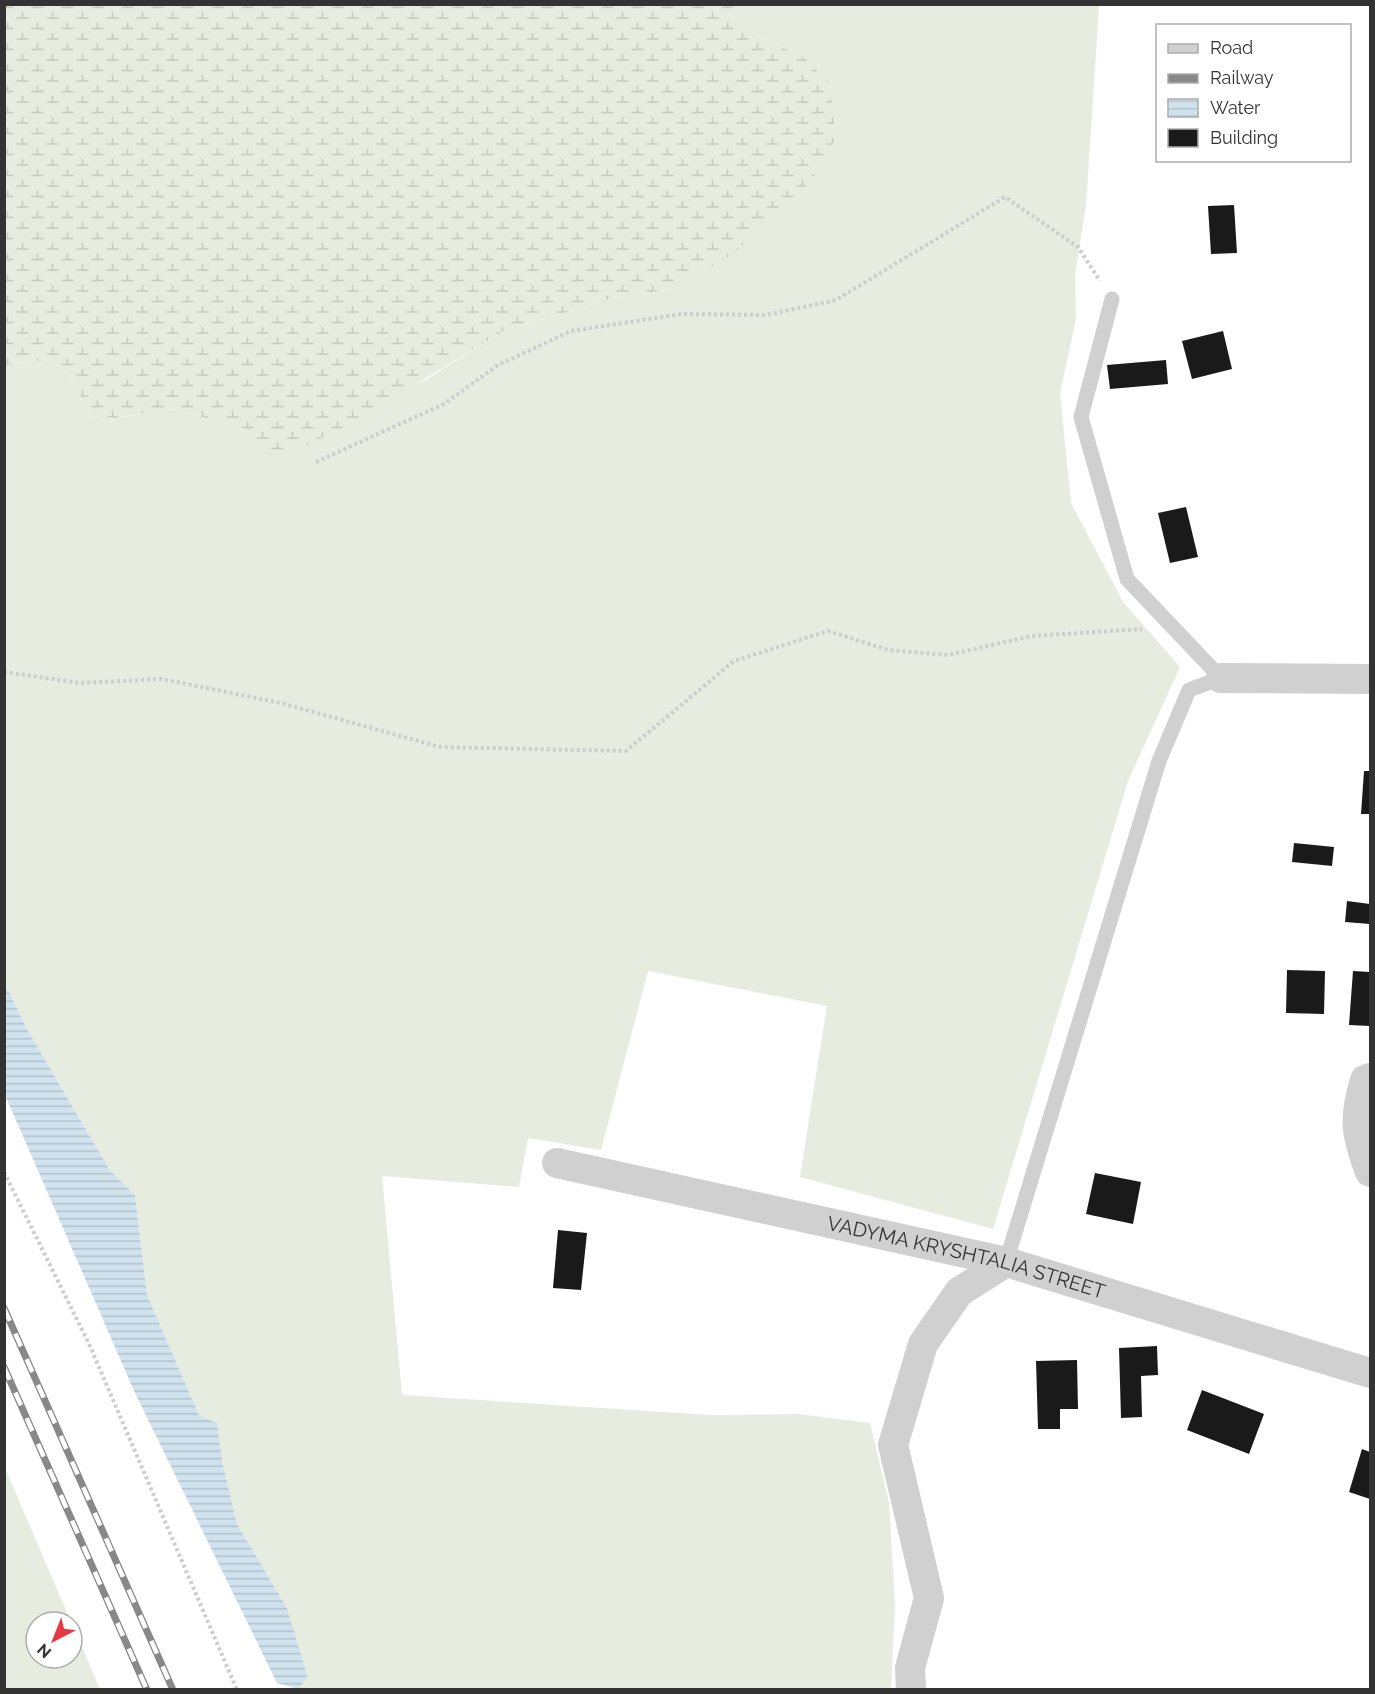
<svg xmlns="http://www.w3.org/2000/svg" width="1375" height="1694" font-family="Raleway,sans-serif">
  <defs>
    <pattern id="wetland-marsh" width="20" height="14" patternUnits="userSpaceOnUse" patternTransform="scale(1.5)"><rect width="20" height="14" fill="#e6ecdf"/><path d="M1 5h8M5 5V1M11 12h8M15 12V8" fill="none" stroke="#c6cbc0"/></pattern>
    <pattern id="water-rules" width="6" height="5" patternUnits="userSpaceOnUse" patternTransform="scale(1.5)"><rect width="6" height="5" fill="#cfe2ee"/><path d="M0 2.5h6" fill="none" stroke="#b2c2cd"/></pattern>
  </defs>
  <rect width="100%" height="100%" fill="#fff"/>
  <g fill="#e6ecdf">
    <path d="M734 5H1099L1086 206 1075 275 1076 319 1060 393 1071 503 1123 602 1180 667 1128 781 993 1229 800 1177 827 1006 648 971 601 1150 528 1138 519 1187 382 1176 402 1395 710 1415 798 1414 870 1423 889 1503 895 1606 891 1689H298L308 1677 287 1608 237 1524 223 1465 217 1423 199 1415 147 1295 135 1195 109 1169 27 1029 5 984V365L52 360 69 375 91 416 115 418 173 409 244 428 252 446 424 381 502 332 607 300 670 289 803 57 752 33 731 15Z"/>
    <path d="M5 1468 71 1622H36V1658H72V1624L100 1689H5Z"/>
  </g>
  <path fill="url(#wetland-marsh)" d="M5 4 734 5 731 15 752 33 803 57 830 83 836 138 811 181 732 255 670 289 607 300 502 332 354 422 277 460 252 446 243 428 173 409 115 418 91 416 69 375 52 360 5 365Z"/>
  <path fill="url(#water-rules)" d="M5 984 27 1029 109 1169 135 1195 147 1295 199 1415 217 1423 223 1465 237 1524 287 1608 308 1677 298 1689 277 1683 135 1393 5 1095Z"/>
  <g fill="#1a1a1a">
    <path d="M1234 205 1237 253 1211 254 1208 206Z"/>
    <path d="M1223 331 1232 369 1192 379 1182 341Z"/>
    <path d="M1166 360 1168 384 1110 389 1107 365Z"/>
    <path d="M1186 507 1198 557 1170 563 1158 513Z"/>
    <path d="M1364 771H1370V814H1361Z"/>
    <path d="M1294 843 1334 847 1332 866 1292 862Z"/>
    <path d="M1347 901 1370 904V924L1345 922Z"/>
    <path d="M1287 970 1325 971 1324 1014 1286 1013Z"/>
    <path d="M1353 971 1370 972V1026L1349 1025Z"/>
    <path d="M1095 1173 1141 1182 1133 1224 1086 1214Z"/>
    <path d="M558 1230 587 1233 581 1290 553 1288Z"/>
    <path d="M1157 1346 1158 1375 1141 1376 1142 1417 1121 1418 1119 1348Z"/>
    <path d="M1077 1360 1078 1409H1060V1429H1038L1036 1361Z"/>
    <path d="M1202 1390 1264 1414 1249 1454 1187 1430Z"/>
    <path d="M1362 1449 1370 1452V1499L1349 1492Z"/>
  </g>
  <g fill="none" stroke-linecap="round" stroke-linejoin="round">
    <g stroke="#cdcdcd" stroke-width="4" stroke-dasharray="3 3" stroke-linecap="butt">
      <path d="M316 462 444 404 498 365 571 331 682 314 766 315 836 300 1005 197 1078 247 1100 281"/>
      <path d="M4 672 80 683 162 679 281 703 440 747 626 751 734 661 828 631 888 650 948 655 1032 636 1142 629"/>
      <path d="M4 1172 90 1346 237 1690"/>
    </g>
    <path stroke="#d0d0d0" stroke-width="15" d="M1006 1262 1159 761 1189 690 1221 678 1127 579 1081 417 1112 299"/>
    <g stroke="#d0d0d0" stroke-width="30">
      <path d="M1221 678 1370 679"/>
      <path d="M1370 1078 1365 1080C1353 1120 1356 1134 1370 1172"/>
      <path id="s1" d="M557 1163 1006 1262 1370 1373"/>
      <path d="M911 1690 910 1668 929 1598 893 1445 923 1344 959 1292 1006 1262"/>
    </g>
    <g stroke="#888" stroke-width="7">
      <g id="rail">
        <path d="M4 1308 173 1690"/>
        <path d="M4 1367 147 1690"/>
      </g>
    </g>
    <use href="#rail" stroke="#fff" stroke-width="4.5" stroke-dasharray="14" stroke-linecap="butt"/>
  </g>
  <g text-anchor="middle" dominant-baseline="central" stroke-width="6" stroke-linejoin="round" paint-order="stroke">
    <g font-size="20" fill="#333" stroke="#fff">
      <text stroke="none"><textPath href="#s1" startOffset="420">VADYMA KRYSHTALIA STREET</textPath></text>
    </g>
  </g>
  <rect width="1375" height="1694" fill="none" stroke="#333333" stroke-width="12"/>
  <rect x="1156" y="24" width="195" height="138" fill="#ffffff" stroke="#adadad" stroke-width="1.5"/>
  <rect x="1168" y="44" width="30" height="9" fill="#d0d0d0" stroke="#adadad" stroke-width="1.5"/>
  <text x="1210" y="54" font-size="18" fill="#333333">Road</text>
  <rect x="1168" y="74" width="30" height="9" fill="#888888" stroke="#adadad" stroke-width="1.5"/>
  <text x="1210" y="84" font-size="18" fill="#333333">Railway</text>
  <rect x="1168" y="99" width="30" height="18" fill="url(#water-rules)" stroke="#adadad" stroke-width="1.5"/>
  <text x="1210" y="114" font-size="18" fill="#333333">Water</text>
  <rect x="1168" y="129" width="30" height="18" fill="#1a1a1a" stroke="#adadad" stroke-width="1.5"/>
  <text x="1210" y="144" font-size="18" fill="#333333">Building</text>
  <g transform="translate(54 1640) rotate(222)"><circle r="28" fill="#ffffff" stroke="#adadad" stroke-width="1.5"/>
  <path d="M0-4.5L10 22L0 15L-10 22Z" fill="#e63946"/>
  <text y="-9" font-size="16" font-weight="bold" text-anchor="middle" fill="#333333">N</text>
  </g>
</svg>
